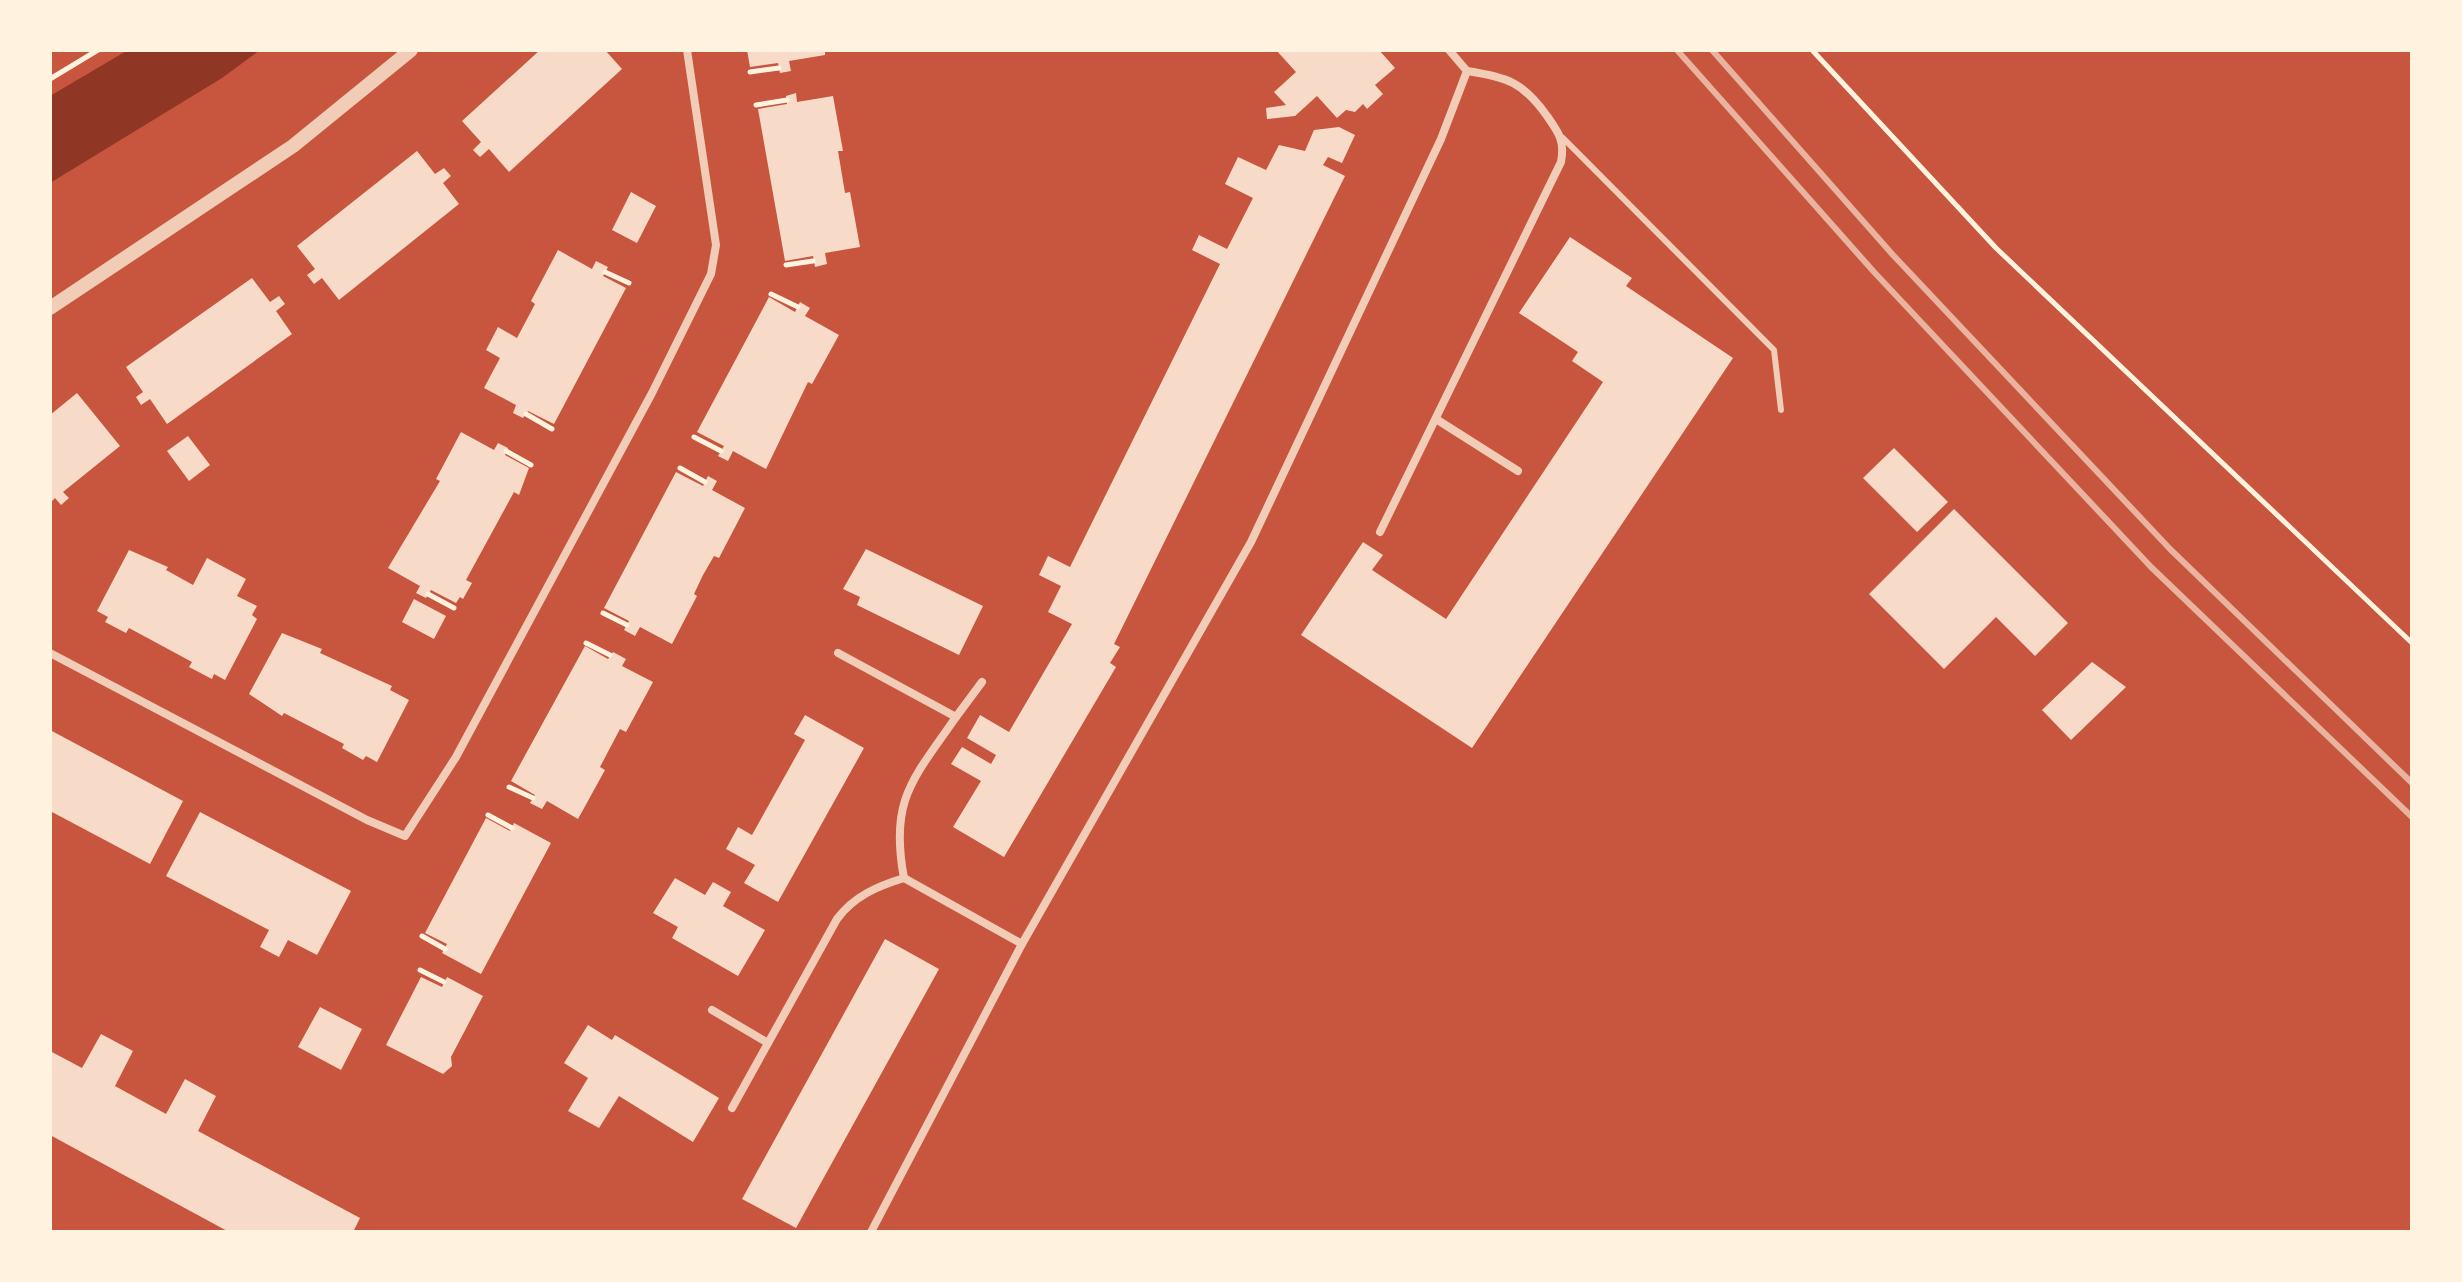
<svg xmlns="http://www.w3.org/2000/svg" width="2462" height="1282" font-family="Lato,sans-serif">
  <rect width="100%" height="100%" fill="#c8553d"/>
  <path fill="#8f3625" d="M128 50H260L222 78 50 183V96Z"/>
  <g fill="#f7dbc8">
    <path d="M540 50H605L622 69 509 172 489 149 480 157 473 150 481 142 462 121Z"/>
    <path d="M747 50H825V55L789 61 791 71 780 73 778 63 750 67Z"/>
    <path d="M1276 50H1379L1395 68 1375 85 1383 94 1367 109 1363 104 1355 112 1346 110 1337 118 1317 96 1295 116 1267 119 1266 108 1286 105 1274 92 1296 72Z"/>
    <path d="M796 93 797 102 833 96 843 151H838L845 193 850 192 860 247 825 253 827 264 815 267 813 256 785 261 758 109 787 104 786 96Z"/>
    <path d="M1339 127 1355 135 1342 163 1328 157 1323 165 1345 176 1114 644 1120 647 1110 663 1116 667 1004 857 953 827 981 781 951 764 962 747 991 764 996 755 967 738 980 715 1009 732 1072 624 1048 612 1061 586 1039 575 1048 556 1070 567 1220 264 1192 250 1199 235 1227 249 1253 198 1225 184 1238 157 1266 170 1279 145 1305 151 1314 130Z"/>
    <path d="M417 151 435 174 444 168 451 176 443 183 459 204 339 300 322 278 314 284 307 275 315 269 297 246Z"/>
    <path d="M631 192 656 206 637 243 612 230Z"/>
    <path d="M1570 237 1632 278 1626 286 1733 358 1472 748 1301 635 1363 542 1383 555 1372 570 1446 619 1603 382 1572 361 1578 352 1519 313Z"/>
    <path d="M558 250 592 269 596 261 608 267 603 276 626 288 554 424 528 411 523 418 513 413 516 405 484 388 500 358 486 350 498 327 517 338 535 304 531 301Z"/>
    <path d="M252 278 270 302 279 296 285 304 276 311 292 334 167 424 150 399 141 405 136 397 143 392 126 367Z"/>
    <path d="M769 297 795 312 800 302 810 308 805 316 839 335 812 384 808 382 766 469 733 451 728 461 718 456 724 446 697 432Z"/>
    <path d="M77 393 120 446 63 492 69 498 61 505 55 498 50 503V415Z"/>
    <path d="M461 432 494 450 498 443 508 448 505 455 529 468 519 495 514 492 466 580 472 583 463 599 460 597 456 603 431 590 426 598 416 593 420 586 388 568 440 481 436 479Z"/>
    <path d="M188 436 210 465 189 481 167 451Z"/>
    <path d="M1894 448 1948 502 1917 532 1863 478Z"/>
    <path d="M676 472 703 486 708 476 717 481 712 490 745 508 719 558 714 556 703 575 694 594 697 596 672 644 640 627 635 636 624 630 629 621 604 608Z"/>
    <path d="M1954 509 2068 623 2035 656 1996 617 1944 669 1869 594Z"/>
    <path d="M866 549 983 606 959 655 857 605 860 597 843 589Z"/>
    <path d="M129 550 168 567 166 570 193 585 207 558 246 579 237 596 257 606 252 615 257 619 225 680 214 674 212 679 189 667 192 662 129 628 126 633 105 622 108 617 97 611Z"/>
    <path d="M414 599 446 616 434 639 402 622Z"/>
    <path d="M282 633 322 649 320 653 392 686 390 690 409 700 377 762 366 756 363 760 342 748 344 744 284 713 282 716 249 694Z"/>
    <path d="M585 646 608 659 613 652 626 659 622 666 653 682 626 732 620 729 600 767 605 770 578 819 547 801 542 809 530 803 535 795 511 781Z"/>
    <path d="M2092 662 2126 687 2071 740 2042 710Z"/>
    <path d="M805 715 864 748 778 902 744 883 755 865 726 849 738 827 752 835 805 740 794 734Z"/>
    <path d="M50 730 183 801 150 864 52 812 50 817Z"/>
    <path d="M200 812 351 891 317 955 288 940 279 957 260 947 269 930 166 876Z"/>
    <path d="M486 818 510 831 514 823 551 843 481 974 442 953 447 944 425 933Z"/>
    <path d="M675 878 705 895 713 882 731 892 723 906 765 930 738 976 672 938 678 927 653 913Z"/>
    <path d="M885 939 939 969 796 1228 742 1199Z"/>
    <path d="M421 977 442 987 447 977 483 996 451 1057 452 1066 443 1074 386 1045Z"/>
    <path d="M320 1007 362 1029 341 1070 298 1047Z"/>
    <path d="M588 1025 612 1040 615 1035 719 1098 693 1142 619 1096 599 1128 568 1111 588 1078 564 1063Z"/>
    <path d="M101 1034 133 1051 115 1086 166 1114 185 1079 216 1096 198 1131 360 1218 353 1232H229L50 1135V1051L82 1068Z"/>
  </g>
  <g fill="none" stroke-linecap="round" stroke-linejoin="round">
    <g stroke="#fff3e0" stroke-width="5">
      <path d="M1812 50 1996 248 2412 643"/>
      <path d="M750 72 779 68"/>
      <path d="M50 79 98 50"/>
      <path d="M756 105 787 100"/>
      <path d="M786 265 813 261"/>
      <path d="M605 272 629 283"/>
      <path d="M771 294 798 307"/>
      <path d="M526 414 552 429"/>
      <path d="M694 437 721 451"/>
      <path d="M506 451 531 465"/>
      <path d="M680 468 705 482"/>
      <path d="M428 594 454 608"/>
      <path d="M603 613 627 625"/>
      <path d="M586 643 610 655"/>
      <path d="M509 787 533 798"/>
      <path d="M488 815 512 828"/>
      <path d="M422 936 445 949"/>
      <path d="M420 970 444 982"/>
    </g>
    <path stroke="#f1ccb7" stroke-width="6" d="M1563 138 1774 350 1781 410"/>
    <g stroke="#f1ccb7" stroke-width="8">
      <path d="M1436 419 1518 471"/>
      <path d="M1380 532 1561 162C1565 141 1559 133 1547 116 1523 82 1507 77 1467 71"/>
      <path d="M50 653 367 820 405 836 456 757 652 393 711 274 716 245 687 50"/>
      <path d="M956 717 982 682"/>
      <path d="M904 878 1022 944"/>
      <path d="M712 1010 768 1043"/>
      <path d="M732 1108 837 919C854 896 878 886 904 878 889 799 914 778 956 717L838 653"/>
      <path d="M871 1232 1022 944 1251 542 1441 139 1467 71 1449 50"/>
    </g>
    <path stroke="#f1ccb7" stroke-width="14" d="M50 308 293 146 411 50"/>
    <g stroke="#e9b49f" stroke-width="6">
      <path d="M1677 50 1874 272 2151 567 2412 817"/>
      <path d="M1712 50 1893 255 2170 549 2412 783"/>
    </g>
  </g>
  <rect width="2462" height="1282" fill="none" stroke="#fff3e0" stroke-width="104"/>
</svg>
